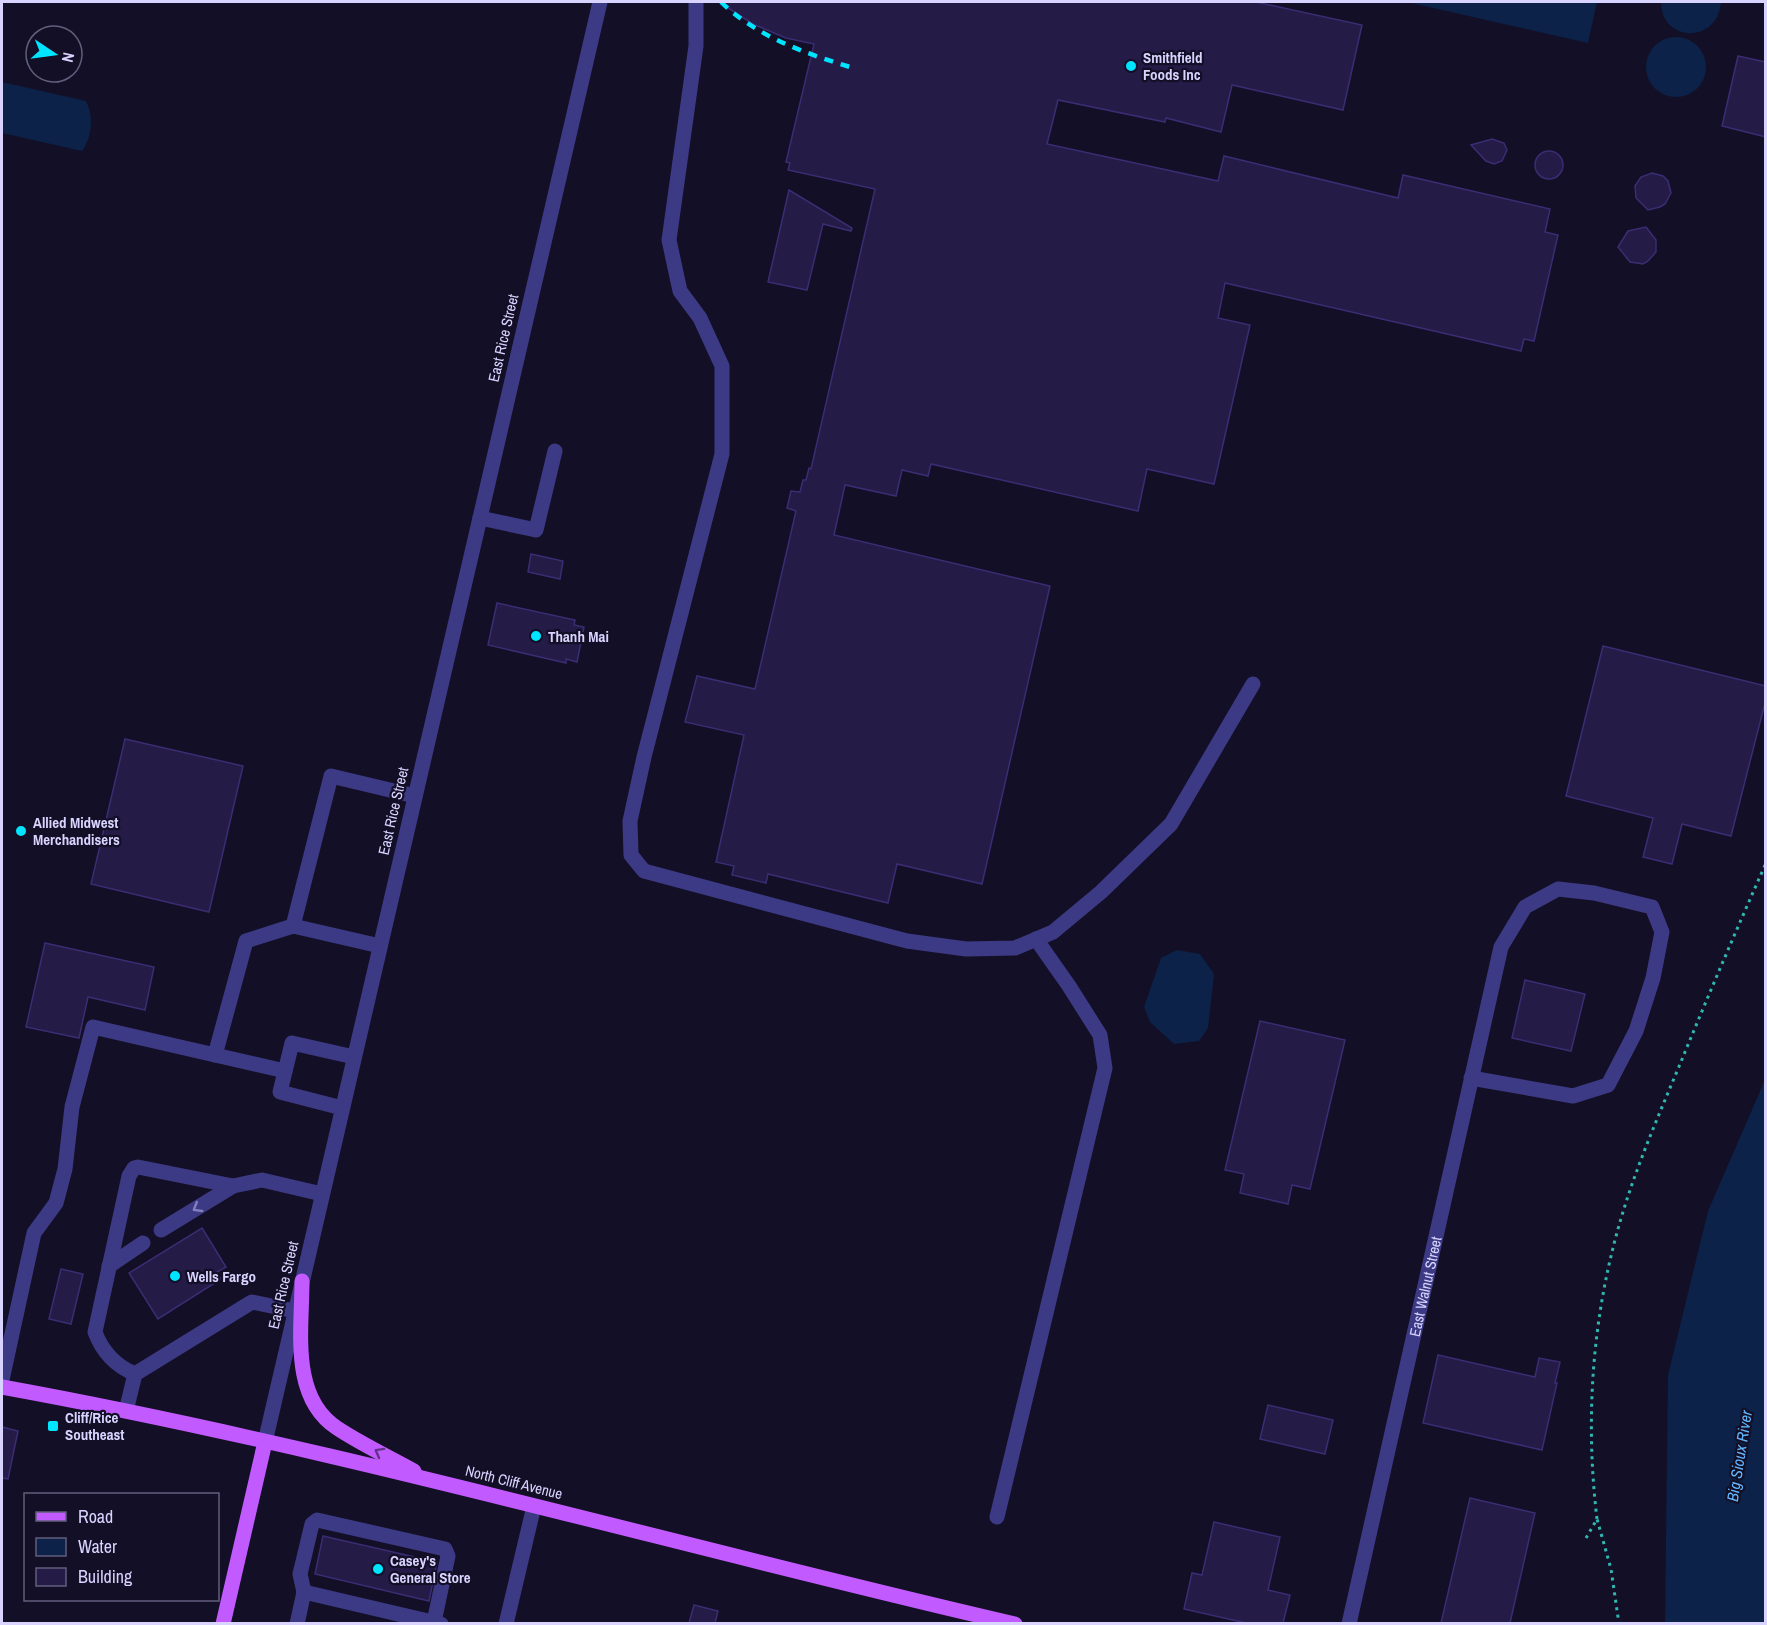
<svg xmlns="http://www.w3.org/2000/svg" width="1767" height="1625" font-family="'Archivo Narrow',sans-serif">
  <rect width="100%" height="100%" fill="#130f26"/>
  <g fill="#0c2248">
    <path d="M1407 2H1597L1588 43Z"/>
    <path d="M1661 2H1721C1718 44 1661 43 1661 2Z"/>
    <circle cx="1676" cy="67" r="30"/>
    <path d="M2 82 86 101C94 116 92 137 82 151L2 133Z"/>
    <path d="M1177 950 1200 954 1214 974 1208 1028 1199 1041 1174 1044 1150 1022 1144 1007 1161 958Z"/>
    <path d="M1765 1080V1623H1665L1668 1375 1708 1211Z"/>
  </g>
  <g fill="#241b47" stroke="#3b2d73" stroke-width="1.5">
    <path d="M719 2H1256L1362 25 1343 110 1232 85 1221 132 1166 118 1165 122 1058 100 1047 144 1218 181 1224 156 1398 198 1403 175 1550 209 1545 232 1558 235 1534 341 1524 339 1521 351 1225 283 1218 318 1250 325 1214 484 1147 469 1138 511 931 464 928 476 902 470 896 496 845 485 834 535 1050 586 982 884 897 864 888 903 768 874 766 883 732 875 734 866 716 862 744 735 685 722 697 676 755 689 796 511 787 508 791 491 800 492 803 480H806L809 468 811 469 875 189 788 170 790 163 786 162 814 44 786 38 753 24Z"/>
    <path d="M1738 56 1766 62V137L1722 126Z"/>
    <path d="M1492 139 1504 143 1507 150 1502 161 1494 164 1486 161 1471 145Z"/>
    <circle cx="1549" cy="165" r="14"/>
    <path d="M1652 173 1663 176 1668 181 1671 193 1665 204 1660 207 1648 210 1636 198 1635 186 1641 177Z"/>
    <path d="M789 190 852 228 851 231 823 224 807 290 768 282Z"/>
    <path d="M1646 227 1656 240V252L1648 261 1643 264 1630 262 1618 247 1628 231Z"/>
    <path d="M531 554 563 561 560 579 528 572Z"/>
    <path d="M497 603 575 620 574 625 584 627 577 662 566 659V663L488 645Z"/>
    <path d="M1603 646 1766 686V699L1731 836 1682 824 1672 864 1643 857 1653 818 1566 796Z"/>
    <path d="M125 739 243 766 209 912 91 884Z"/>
    <path d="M45 943 154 967 145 1010 88 997 79 1038 26 1027Z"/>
    <path d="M1525 980 1585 994 1571 1051 1512 1038Z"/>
    <path d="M1260 1021 1345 1040 1310 1189 1292 1185 1288 1204 1240 1193 1244 1174 1225 1170Z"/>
    <path d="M202 1228 226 1267 217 1272 221 1279 158 1319 129 1273Z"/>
    <path d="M61 1269 83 1274 71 1324 49 1319Z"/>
    <path d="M1438 1355 1535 1377 1539 1358 1560 1362 1555 1383H1557L1542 1450 1423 1423Z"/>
    <path d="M1268 1405 1333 1420 1325 1454 1260 1439Z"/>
    <path d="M2 1427 18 1431 8 1479 2 1478Z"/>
    <path d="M1470 1498 1535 1513 1510 1623H1441Z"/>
    <path d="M1214 1522 1280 1537 1268 1590 1290 1595 1283 1623H1246L1184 1609 1192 1573 1202 1575Z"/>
    <path d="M323 1536 437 1562 429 1601 315 1574Z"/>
    <path d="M694 1605 718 1611 715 1623H689Z"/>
  </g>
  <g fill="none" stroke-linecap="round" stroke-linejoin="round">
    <g stroke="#2fb8b0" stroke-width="3" stroke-dasharray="3 4.5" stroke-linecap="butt">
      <path d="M1597 1519C1585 1420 1592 1318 1620 1222 1637 1163 1662 1108 1685 1052 1711 989 1738 926 1766 863"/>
      <path d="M1586 1538 1597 1519 1611 1569 1619 1624"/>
    </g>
    <g stroke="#3d3a85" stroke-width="15">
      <path d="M696 2V46L669 240 680 291 700 318 722 366V454L644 757 630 821 631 855 644 871 907 941 966 949 1015 948 1053 932 1101 892 1171 824 1253 684"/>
      <path d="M480 518 536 530 555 451"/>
      <path d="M380 946 293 926 331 776 415 796"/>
      <path d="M215 1055 246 941 293 926"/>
      <path d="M342 1108 280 1092 292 1043 354 1057"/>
      <path d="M161 1230 233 1186"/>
      <path d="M109 1266 143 1243"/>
      <path d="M135 1374C116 1366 102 1351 95 1332L129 1176 134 1168 138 1167 233 1186 262 1180 322 1194"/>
      <path d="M2 1380 34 1233 56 1203 65 1169 72 1107 93 1027 285 1071"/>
      <path d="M126 1411 135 1374 247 1305 252 1302 295 1311"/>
      <path d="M265 1442 600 2"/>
      <path d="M997 1517 1105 1068 1100 1035 1069 986 1036 939"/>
      <path d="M304 1592 300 1574 312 1524 317 1520 445 1549 448 1556 434 1622"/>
      <path d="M297 1624 304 1592 441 1624"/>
      <path d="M506 1624 534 1506"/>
      <path id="s1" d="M1349 1624 1501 947 1525 907 1558 889 1594 893 1652 907 1662 932 1653 978 1636 1031 1608 1085 1573 1096 1471 1078"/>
    </g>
    <g stroke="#c25bff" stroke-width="15">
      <path d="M302 1281C302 1330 290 1397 337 1428 361 1444 389 1457 414 1471"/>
      <path d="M2 1387C343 1449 677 1546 1015 1624"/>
      <path d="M223 1624 265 1442"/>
    </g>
    <path stroke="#00e5ff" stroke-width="4.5" stroke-dasharray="9 8" stroke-linecap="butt" d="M721 2C756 36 804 53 850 67"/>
  </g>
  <defs><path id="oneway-chevron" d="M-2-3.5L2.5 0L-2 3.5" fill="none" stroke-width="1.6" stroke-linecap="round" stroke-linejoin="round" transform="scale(1.5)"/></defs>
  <use stroke="#837fbc" href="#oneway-chevron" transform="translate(197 1208) rotate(149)"/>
  <use stroke="#623188" href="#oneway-chevron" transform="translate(379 1452) rotate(-151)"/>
  <g fill="#00e5ff" stroke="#130f26" stroke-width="2">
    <circle cx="1131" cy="66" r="6"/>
    <circle cx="536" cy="636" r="6"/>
    <circle cx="21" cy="831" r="6"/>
    <circle cx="175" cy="1276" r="6"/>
    <rect x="47" y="1420" width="12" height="12" rx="3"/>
    <circle cx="378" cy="1569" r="6"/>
  </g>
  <g text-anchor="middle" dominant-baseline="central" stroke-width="4.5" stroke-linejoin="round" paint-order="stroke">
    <g font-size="15" font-weight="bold" fill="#d9d4ff" stroke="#130f26" text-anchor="start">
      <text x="1143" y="57">Smithfield<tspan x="1143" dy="17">Foods Inc</tspan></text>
      <text x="548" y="636">Thanh Mai</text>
      <text x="33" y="822">Allied Midwest<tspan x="33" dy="17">Merchandisers</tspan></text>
      <text x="187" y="1276">Wells Fargo</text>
      <text x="65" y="1417">Cliff/Rice<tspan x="65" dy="17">Southeast</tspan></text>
      <text x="390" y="1560">Casey's<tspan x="390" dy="17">General Store</tspan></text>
    </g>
    <g font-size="15" fill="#d9d4ff" stroke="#130f26">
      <text transform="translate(503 338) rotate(-77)">East Rice Street</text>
      <text transform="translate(393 811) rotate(-77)">East Rice Street</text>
      <text transform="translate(283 1285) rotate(-77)">East Rice Street</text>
      <text stroke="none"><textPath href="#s1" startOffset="346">East Walnut Street</textPath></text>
      <text transform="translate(514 1482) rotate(14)">North Cliff Avenue</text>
    </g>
    <g font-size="16" font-style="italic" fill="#62b6ff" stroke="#130f26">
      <text transform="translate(1739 1456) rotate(-81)">Big Sioux River</text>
    </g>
  </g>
  <rect width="1767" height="1625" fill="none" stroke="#d9d4ff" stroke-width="6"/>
  <rect x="24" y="1493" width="195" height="108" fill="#130f26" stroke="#625e7d" stroke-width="1.5"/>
  <rect x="36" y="1512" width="30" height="9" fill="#c25bff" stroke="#625e7d" stroke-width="1.5"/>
  <text x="78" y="1523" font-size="18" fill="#d9d4ff">Road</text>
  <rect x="36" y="1538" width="30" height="18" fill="#0c2248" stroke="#625e7d" stroke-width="1.5"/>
  <text x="78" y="1553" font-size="18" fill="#d9d4ff">Water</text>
  <rect x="36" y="1568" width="30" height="18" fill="#241b47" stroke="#625e7d" stroke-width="1.5"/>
  <text x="78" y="1583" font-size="18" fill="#d9d4ff">Building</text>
  <g transform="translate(54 54) rotate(103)"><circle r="28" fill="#130f26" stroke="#625e7d" stroke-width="1.5"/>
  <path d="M0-4.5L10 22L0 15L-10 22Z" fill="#00e5ff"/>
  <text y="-9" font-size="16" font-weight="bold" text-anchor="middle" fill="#d9d4ff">N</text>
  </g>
</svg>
